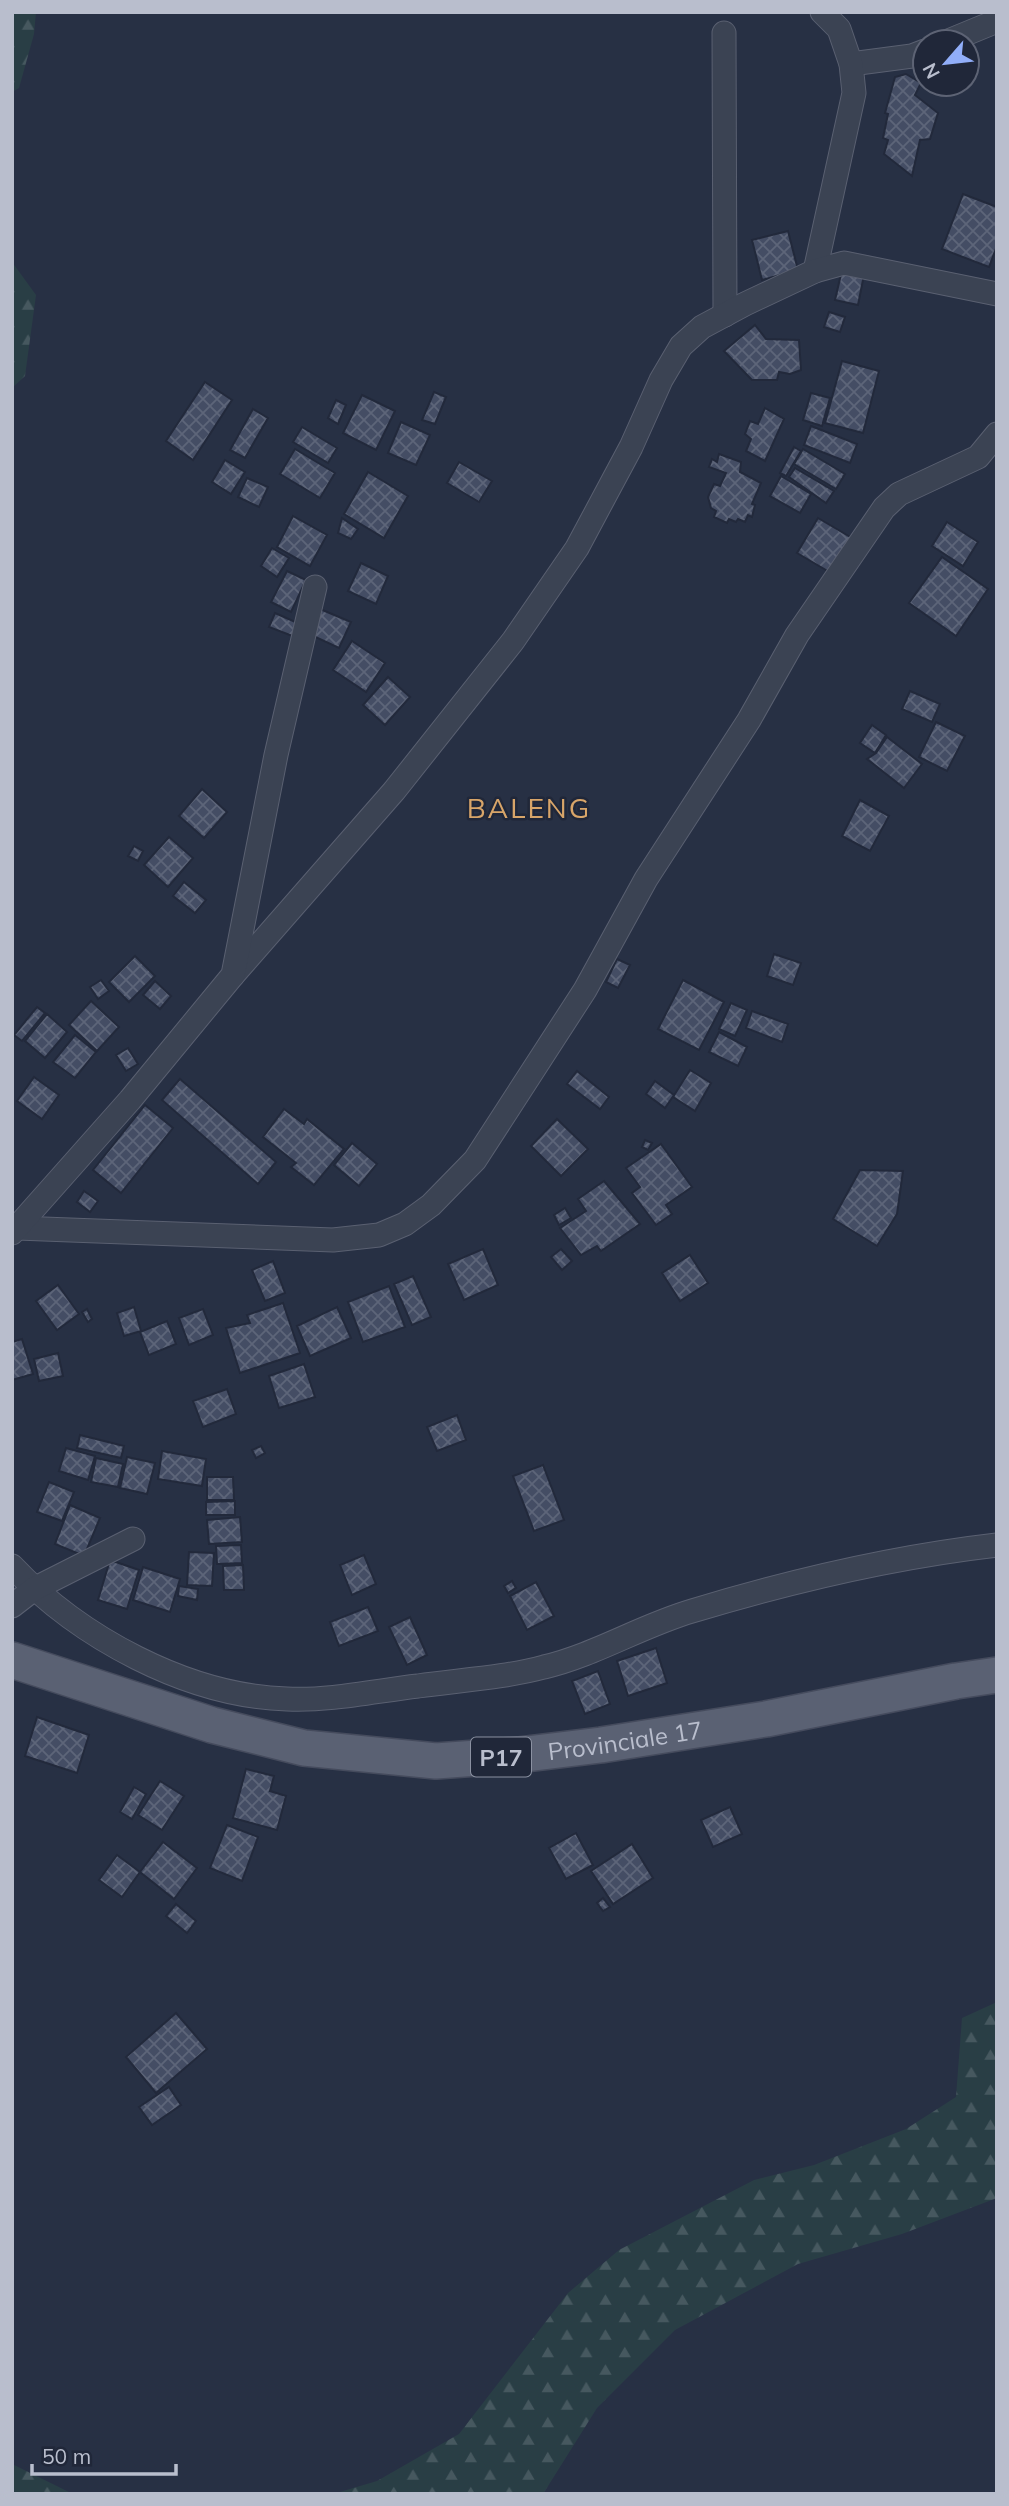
<svg xmlns="http://www.w3.org/2000/svg" width="1009" height="2506" font-family="Mulish,sans-serif">
  <defs>
    <pattern id="forest-firs" width="22" height="20" patternUnits="userSpaceOnUse" patternTransform="scale(1.75)"><rect width="22" height="20" fill="#293e45"/><path d="M5 1l3.5 6h-7zM16 11l3.5 6h-7z" fill="#46585f"/></pattern>
    <pattern id="building-cross-hatch" width="8" height="8" patternUnits="userSpaceOnUse" patternTransform="scale(1.75)"><rect width="8" height="8" fill="#444d64"/><path d="M0 0l8 8M0 8l8-8" fill="none" stroke="#5d6579"/></pattern>
  </defs>
  <rect width="100%" height="100%" fill="#273044"/>
  <g fill="url(#forest-firs)">
    <path d="M12 12H36L34 34 19 88 12 92Z"/>
    <path d="M12 262 36 295 25 376 12 388Z"/>
    <path d="M997 2002V2198L902 2234 798 2264 675 2330 597 2408 543 2494H333L377 2481 459 2434 568 2293 619 2250 754 2180 814 2165 906 2129 956 2097 962 2018Z"/>
    <path d="M12 2464 73 2494H12Z"/>
  </g>
  <g fill="url(#building-cross-hatch)" stroke="#22293b" stroke-width="2">
    <path d="M906 74 921 83 915 95 938 113 930 139 920 140 912 176 884 154 888 140 883 138 888 114 885 113 895 77Z"/>
    <path d="M963 194 997 207V246L989 267 942 249Z"/>
    <path d="M788 231 798 270 762 280 752 240Z"/>
    <path d="M842 270 864 275 858 305 835 300Z"/>
    <path d="M829 312 845 317 840 332 824 327Z"/>
    <path d="M755 325 766 339 799 340 801 370 790 374 779 372 777 380H752L724 351Z"/>
    <path d="M842 361 879 371 863 433 825 423Z"/>
    <path d="M205 382 232 400 193 460 166 441Z"/>
    <path d="M434 392 446 397 435 424 422 420Z"/>
    <path d="M811 393 830 398 822 426 803 420Z"/>
    <path d="M362 395 395 411 376 450 343 433Z"/>
    <path d="M336 400 346 405 338 424 328 418Z"/>
    <path d="M765 408 784 419 765 461 746 451 751 439 745 434 750 421 758 424Z"/>
    <path d="M253 409 268 418 245 458 230 450Z"/>
    <path d="M401 422 430 435 416 465 388 453Z"/>
    <path d="M811 426 857 444 850 463 804 445Z"/>
    <path d="M302 427 337 448 328 463 293 442Z"/>
    <path d="M794 447 801 451 786 476 780 473Z"/>
    <path d="M295 449 335 473 320 498 280 474Z"/>
    <path d="M803 449 845 474 836 489 794 464Z"/>
    <path d="M719 454 741 462 740 472 761 483 752 504 755 505 752 517 748 515 745 522 738 519 736 522 729 519 727 523 714 517 716 511 711 508 708 497 714 484 720 486 726 473 709 467 712 459 717 462Z"/>
    <path d="M225 460 245 472 231 494 212 482Z"/>
    <path d="M459 462 492 481 479 502 447 483Z"/>
    <path d="M795 468 834 491 826 503 789 477Z"/>
    <path d="M368 472 408 496 384 538 344 514Z"/>
    <path d="M781 476 811 494 800 513 770 496Z"/>
    <path d="M247 478 268 487 259 507 238 497Z"/>
    <path d="M293 516 327 535 310 566 277 547Z"/>
    <path d="M342 518 358 529 351 539 338 533Z"/>
    <path d="M818 518 852 538 831 573 797 553Z"/>
    <path d="M947 522 978 542 963 566 932 546Z"/>
    <path d="M272 548 289 558 277 577 261 566Z"/>
    <path d="M942 557 988 589 956 636 909 603Z"/>
    <path d="M361 563 388 576 376 604 348 591Z"/>
    <path d="M287 571 306 580 291 612 271 602Z"/>
    <path d="M320 609 351 622 339 648 309 634Z"/>
    <path d="M275 613 300 624 295 637 269 627Z"/>
    <path d="M352 641 385 663 366 692 333 670Z"/>
    <path d="M388 677 410 697 385 725 363 705Z"/>
    <path d="M910 691 940 704 932 722 902 709Z"/>
    <path d="M936 722 965 736 947 771 919 757Z"/>
    <path d="M872 725 886 735 875 753 860 743Z"/>
    <path d="M887 737 922 764 904 788 867 759 876 753Z"/>
    <path d="M202 789 227 812 204 838 179 816Z"/>
    <path d="M860 800 889 816 870 851 842 836Z"/>
    <path d="M169 837 193 858 168 887 144 865Z"/>
    <path d="M134 846 143 851 138 861 128 856Z"/>
    <path d="M184 882 206 900 195 913 173 896Z"/>
    <path d="M774 954 801 963 793 985 767 976Z"/>
    <path d="M135 956 155 976 129 1002 109 982Z"/>
    <path d="M617 959 630 965 618 988 606 982Z"/>
    <path d="M101 980 109 991 98 999 90 987Z"/>
    <path d="M683 980 724 1002 699 1050 658 1029Z"/>
    <path d="M155 981 171 996 160 1009 143 995Z"/>
    <path d="M91 1001 119 1027 97 1051 69 1025Z"/>
    <path d="M731 1003 747 1010 735 1036 719 1029Z"/>
    <path d="M37 1007 45 1013 22 1041 14 1035Z"/>
    <path d="M752 1011 788 1024 782 1042 746 1028Z"/>
    <path d="M47 1014 67 1032 45 1058 25 1041Z"/>
    <path d="M719 1032 747 1047 738 1066 709 1052Z"/>
    <path d="M75 1035 96 1052 75 1078 53 1062Z"/>
    <path d="M128 1048 138 1064 126 1071 116 1055Z"/>
    <path d="M690 1070 711 1083 695 1111 673 1097Z"/>
    <path d="M577 1071 609 1097 600 1109 567 1084Z"/>
    <path d="M34 1077 59 1095 42 1119 17 1101Z"/>
    <path d="M180 1079 276 1162 258 1184 162 1100Z"/>
    <path d="M655 1081 674 1095 665 1108 646 1094Z"/>
    <path d="M145 1105 173 1128 121 1193 93 1170Z"/>
    <path d="M284 1109 304 1124 307 1119 344 1149 314 1185 291 1167 296 1163 263 1137Z"/>
    <path d="M557 1119 588 1149 561 1176 531 1146Z"/>
    <path d="M645 1140 652 1143 648 1150 642 1147Z"/>
    <path d="M352 1143 377 1164 359 1186 334 1165Z"/>
    <path d="M661 1144 692 1187 666 1205 672 1214 656 1225 632 1193 640 1187 626 1168Z"/>
    <path d="M860 1170 903 1171 897 1214 877 1246 833 1219Z"/>
    <path d="M604 1181 640 1224 601 1251 597 1246 581 1255 560 1228 586 1211 578 1199Z"/>
    <path d="M84 1191 98 1201 90 1212 77 1202Z"/>
    <path d="M565 1208 571 1218 559 1225 554 1215Z"/>
    <path d="M483 1249 498 1285 464 1300 448 1264Z"/>
    <path d="M561 1249 572 1261 562 1270 551 1257Z"/>
    <path d="M690 1255 708 1283 680 1301 662 1273Z"/>
    <path d="M273 1261 285 1293 265 1301 252 1270Z"/>
    <path d="M413 1276 431 1317 412 1325 394 1284Z"/>
    <path d="M58 1285 79 1314 57 1330 36 1301Z"/>
    <path d="M389 1286 405 1327 363 1342 348 1302Z"/>
    <path d="M283 1303 300 1353 240 1373 226 1328 250 1323 247 1315Z"/>
    <path d="M134 1307 141 1331 124 1336 117 1313Z"/>
    <path d="M337 1307 351 1338 310 1356 297 1326Z"/>
    <path d="M87 1309 92 1319 88 1322 82 1312Z"/>
    <path d="M203 1309 213 1335 189 1345 179 1318Z"/>
    <path d="M167 1321 176 1344 149 1355 140 1332Z"/>
    <path d="M22 1339 33 1374 12 1380V1342Z"/>
    <path d="M58 1353 63 1376 39 1381 34 1359Z"/>
    <path d="M304 1364 315 1397 279 1408 269 1376Z"/>
    <path d="M227 1389 236 1414 203 1427 193 1401Z"/>
    <path d="M457 1415 466 1440 437 1451 427 1427Z"/>
    <path d="M80 1435 124 1446 121 1458 77 1448Z"/>
    <path d="M261 1446 265 1453 256 1458 252 1450Z"/>
    <path d="M66 1448 95 1456 88 1480 59 1471Z"/>
    <path d="M162 1451 206 1459 202 1486 158 1479Z"/>
    <path d="M127 1457 155 1463 147 1494 120 1488Z"/>
    <path d="M96 1458 123 1464 118 1487 91 1482Z"/>
    <path d="M543 1465 564 1520 534 1531 513 1476Z"/>
    <path d="M207 1477H233L234 1500H207Z"/>
    <path d="M49 1482 74 1492 62 1521 37 1512Z"/>
    <path d="M235 1501V1515H206V1502Z"/>
    <path d="M70 1505 100 1518 84 1556 55 1544Z"/>
    <path d="M240 1517 242 1542 209 1544 207 1520Z"/>
    <path d="M241 1545 242 1563 217 1564 216 1546Z"/>
    <path d="M189 1552 214 1553 212 1586 187 1585Z"/>
    <path d="M364 1555 376 1584 352 1595 340 1565Z"/>
    <path d="M110 1560 139 1570 127 1609 98 1600Z"/>
    <path d="M243 1565 244 1590H224L223 1566Z"/>
    <path d="M143 1567 180 1579 170 1612 133 1600Z"/>
    <path d="M512 1581 516 1588 508 1593 504 1586Z"/>
    <path d="M536 1582 554 1616 527 1630 510 1596Z"/>
    <path d="M179 1586 198 1589 197 1600 178 1596Z"/>
    <path d="M368 1607 378 1631 339 1646 330 1622Z"/>
    <path d="M410 1617 427 1655 407 1665 389 1627Z"/>
    <path d="M656 1648 667 1683 628 1696 617 1661Z"/>
    <path d="M598 1671 610 1704 585 1714 572 1681Z"/>
    <path d="M37 1717 89 1735 77 1773 25 1756Z"/>
    <path d="M246 1769 274 1776 270 1791 286 1796 277 1830 233 1818Z"/>
    <path d="M160 1781 184 1796 162 1830 138 1815Z"/>
    <path d="M134 1787 146 1794 132 1819 120 1812Z"/>
    <path d="M730 1807 742 1834 713 1847 701 1820Z"/>
    <path d="M227 1825 258 1837 242 1881 210 1868Z"/>
    <path d="M576 1833 593 1865 566 1879 549 1848Z"/>
    <path d="M163 1842 197 1868 174 1899 140 1872Z"/>
    <path d="M632 1844 653 1878 613 1904 591 1871Z"/>
    <path d="M117 1855 140 1872 122 1897 99 1880Z"/>
    <path d="M603 1898 610 1907 603 1911 597 1903Z"/>
    <path d="M176 1904 196 1921 187 1933 166 1916Z"/>
    <path d="M176 2013 207 2049 156 2093 126 2057Z"/>
    <path d="M169 2087 181 2105 152 2125 139 2107Z"/>
  </g>
  <g fill="none" stroke-linecap="round" stroke-linejoin="round">
    <g stroke="#5a6071" stroke-width="25">
      <g id="street">
        <path d="M724 33 725 315"/>
        <path d="M946 42 997 21"/>
        <path d="M851 64 912 56 925 51"/>
        <path d="M815 271 854 93 851 64 839 29 822 12"/>
        <path d="M233 975 394 791 513 641 577 548 631 447 661 380 681 346 702 327 745 304 815 271 844 263 997 294"/>
        <path d="M17 1228 333 1240 379 1235 405 1224 431 1205 475 1160 585 990 646 879 749 720 797 635 884 508 899 494 978 457 997 434"/>
        <path d="M12 1233 130 1100 233 975 276 755 315 587"/>
        <path d="M12 1566C79 1637 187 1696 287 1699 330 1701 375 1691 418 1686 460 1680 503 1678 544 1667 595 1655 641 1626 692 1611 791 1581 893 1557 997 1545"/>
        <path d="M12 1606 34 1589 133 1539"/>
      </g>
    </g>
    <g stroke="#454b5d" stroke-width="38">
      <g id="primary">
        <path id="s1" d="M12 1660 212 1725 304 1748 436 1761 518 1755 601 1745 766 1719 956 1681 997 1675"/>
      </g>
    </g>
    <use href="#street" stroke="#3b4353" stroke-width="23"/>
    <use href="#primary" stroke="#5a6173" stroke-width="35"/>
  </g>
  <g text-anchor="middle" dominant-baseline="central" stroke-width="5" stroke-linejoin="round" paint-order="stroke">
    <rect fill="#202739" stroke="#8b91a1" stroke-width="2" x="471" y="1737.5" width="60" height="39" rx="5"/>
    <g font-size="23" font-weight="bold" fill="#b9becd">
      <text x="501" y="1757">P17</text>
    </g>
    <g font-size="24" fill="#b9becd" stroke="#202739">
      <text stroke="none"><textPath href="#s1" startOffset="628">Provinciale 17</textPath></text>
    </g>
    <g font-size="28" letter-spacing="2" fill="#d8a569" stroke="#202739">
      <text x="529" y="807">BALENG</text>
    </g>
  </g>
  <rect width="1009" height="2506" fill="none" stroke="#b9becd" stroke-width="28"/>
  <g transform="translate(946 63) rotate(242)"><circle r="33" fill="#202739" stroke="#5d6374" stroke-width="2"/>
  <path d="M0-5L12 26L0 18L-12 26Z" fill="#91aef9"/>
  <text y="-10" font-size="19" font-weight="bold" text-anchor="middle" fill="#b9becd">N</text>
  </g>
  <path d="M32 2464v10h144v-10" fill="none" stroke="#b9becd" stroke-width="3.5"/>
  <text x="42" y="2464" font-size="21" fill="#b9becd" stroke="#202739" stroke-width="5" paint-order="stroke">50 m</text>
</svg>
